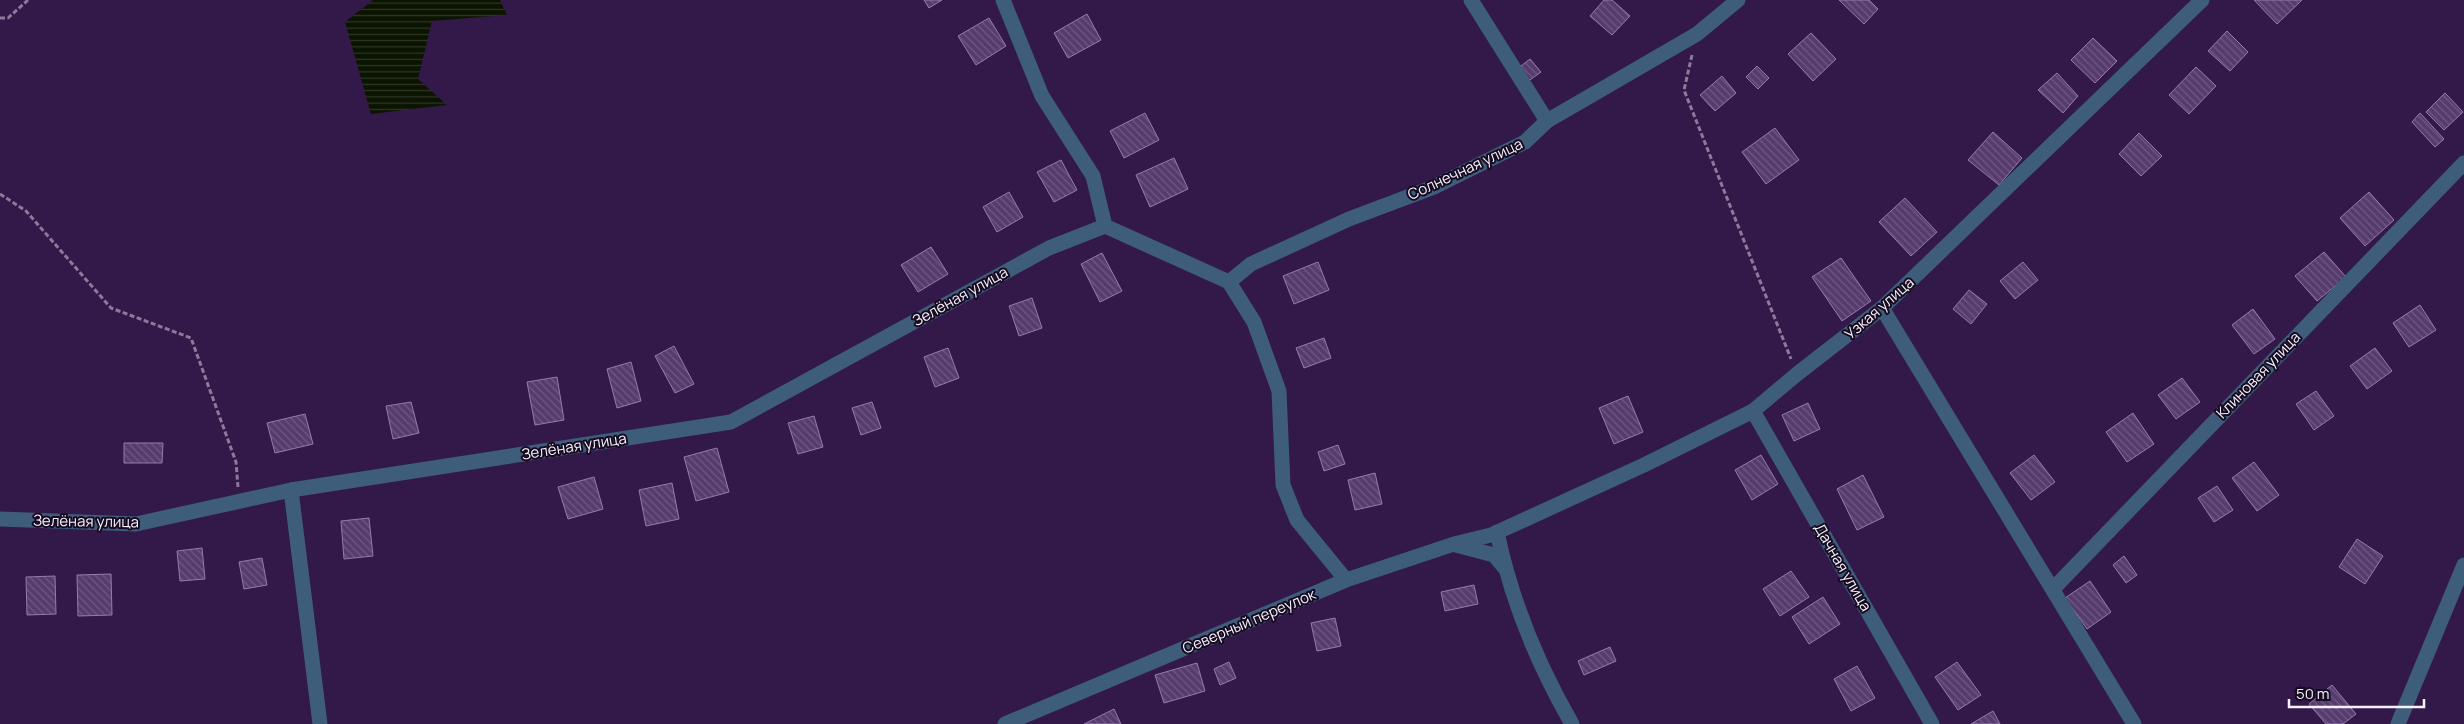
<svg xmlns="http://www.w3.org/2000/svg" width="2464" height="724" font-family="Manrope,sans-serif">
  <defs>
    <pattern id="water-rules" width="6" height="5" patternUnits="userSpaceOnUse" patternTransform="scale(1.25)"><rect width="6" height="5" fill="#0a1400"/><path d="M0 2.5h6" fill="none" stroke="#2e3726"/></pattern>
    <pattern id="building-back-hatch" width="6" height="6" patternUnits="userSpaceOnUse" patternTransform="scale(1.25)"><rect width="6" height="6" fill="#563b6f"/><path d="M-1 5l2 2M0 0l6 6M5-1l2 2" fill="none" stroke="#6f5884"/></pattern>
  </defs>
  <rect width="100%" height="100%" fill="#331949"/>
  <path fill="url(#water-rules)" d="M373 0H500L507 15 432 21 418 79 447 105 371 114 345 22Z"/>
  <g fill="url(#building-back-hatch)" stroke="#957ab2">
    <path d="M924 0H942L929 8Z"/>
    <path d="M1604 0H1612L1630 16 1612 35 1590 16Z"/>
    <path d="M1839 0H1869L1878 9 1864 24Z"/>
    <path d="M2254 0H2302L2277 24Z"/>
    <path d="M1087 14 1101 40 1068 58 1054 33Z"/>
    <path d="M989 18 1006 46 976 65 958 36Z"/>
    <path d="M2227 31 2248 52 2230 71 2208 51Z"/>
    <path d="M1811 33 1836 59 1813 81 1788 54Z"/>
    <path d="M2093 38 2117 61 2095 83 2071 60Z"/>
    <path d="M1530 59 1541 72 1527 82 1517 69Z"/>
    <path d="M1757 66 1769 78 1758 89 1746 77Z"/>
    <path d="M2196 67 2216 86 2189 114 2169 95Z"/>
    <path d="M2057 73 2078 96 2063 113 2038 90Z"/>
    <path d="M1722 76 1736 93 1715 111 1700 95Z"/>
    <path d="M2445 93 2463 112 2444 130 2426 112Z"/>
    <path d="M1145 113 1159 140 1124 158 1110 131Z"/>
    <path d="M2420 113 2444 139 2435 147 2412 122Z"/>
    <path d="M1775 128 1799 160 1766 184 1742 152Z"/>
    <path d="M1993 132 2022 158 1999 185 1968 160Z"/>
    <path d="M2139 133 2162 156 2141 176 2119 154Z"/>
    <path d="M1174 158 1188 189 1150 207 1136 175Z"/>
    <path d="M1061 160 1077 190 1054 202 1037 172Z"/>
    <path d="M1009 192 1023 217 997 232 983 207Z"/>
    <path d="M2369 192 2394 220 2365 246 2340 218Z"/>
    <path d="M1905 198 1937 232 1911 256 1879 222Z"/>
    <path d="M931 247 948 274 918 292 901 265Z"/>
    <path d="M2324 252 2346 277 2317 301 2295 276Z"/>
    <path d="M1102 253 1122 291 1100 302 1081 264Z"/>
    <path d="M1841 258 1871 301 1842 321 1812 277Z"/>
    <path d="M1318 262 1329 290 1294 304 1283 276Z"/>
    <path d="M2023 262 2038 280 2015 299 2000 281Z"/>
    <path d="M1969 290 1987 304 1971 324 1953 309Z"/>
    <path d="M1032 298 1042 328 1019 336 1009 306Z"/>
    <path d="M2420 305 2436 330 2409 347 2393 323Z"/>
    <path d="M2253 309 2275 339 2254 354 2232 325Z"/>
    <path d="M1324 338 1331 358 1304 368 1296 348Z"/>
    <path d="M674 346 694 384 675 393 655 356Z"/>
    <path d="M948 348 959 378 935 387 924 357Z"/>
    <path d="M2375 348 2392 371 2367 389 2350 366Z"/>
    <path d="M631 362 641 401 617 408 607 369Z"/>
    <path d="M557 377 564 420 535 425 527 382Z"/>
    <path d="M2182 378 2200 402 2176 419 2158 395Z"/>
    <path d="M2316 391 2334 416 2314 430 2296 404Z"/>
    <path d="M1628 396 1643 432 1614 444 1599 408Z"/>
    <path d="M411 402 419 433 393 439 386 406Z"/>
    <path d="M872 402 881 428 861 435 852 408Z"/>
    <path d="M1808 403 1820 429 1794 441 1782 415Z"/>
    <path d="M2133 413 2154 444 2127 462 2106 432Z"/>
    <path d="M305 414 313 444 275 453 267 423Z"/>
    <path d="M814 416 823 447 798 454 788 423Z"/>
    <path d="M124 443H163L162 463H124Z"/>
    <path d="M1338 445 1345 464 1324 471 1318 452Z"/>
    <path d="M717 448 729 492 696 501 684 457Z"/>
    <path d="M1761 455 1778 484 1752 500 1735 470Z"/>
    <path d="M2034 455 2055 482 2031 500 2010 473Z"/>
    <path d="M2254 462 2279 495 2257 511 2232 478Z"/>
    <path d="M1375 473 1382 504 1355 510 1348 480Z"/>
    <path d="M1863 475 1884 517 1857 530 1837 489Z"/>
    <path d="M594 477 603 509 568 519 558 487Z"/>
    <path d="M672 483 679 519 646 526 639 490Z"/>
    <path d="M2217 486 2233 510 2214 522 2198 498Z"/>
    <path d="M369 518 373 556 344 559 341 521Z"/>
    <path d="M2357 539 2383 556 2365 584 2339 567Z"/>
    <path d="M202 548 205 579 180 581 177 551Z"/>
    <path d="M2124 556 2137 575 2126 583 2113 565Z"/>
    <path d="M262 558 267 585 244 589 239 562Z"/>
    <path d="M1791 571 1809 597 1780 616 1763 589Z"/>
    <path d="M111 574 112 615 78 616 77 575Z"/>
    <path d="M55 576 56 614 27 615 26 577Z"/>
    <path d="M2090 581 2111 612 2087 629 2065 598Z"/>
    <path d="M1474 585 1478 604 1445 611 1441 592Z"/>
    <path d="M1823 597 1840 624 1809 644 1792 617Z"/>
    <path d="M1335 618 1341 646 1317 651 1311 623Z"/>
    <path d="M1610 647 1616 661 1584 675 1578 661Z"/>
    <path d="M1229 662 1236 678 1220 685 1214 669Z"/>
    <path d="M1957 662 1981 695 1958 710 1935 677Z"/>
    <path d="M1197 663 1205 691 1164 703 1155 675Z"/>
    <path d="M1857 666 1875 698 1851 711 1834 679Z"/>
    <path d="M2332 685 2356 714 2343 724H2326L2309 704Z"/>
    <path d="M1114 709 1121 724H1084Z"/>
    <path d="M1993 711 2000 724H1971Z"/>
  </g>
  <g fill="none" stroke-linecap="round" stroke-linejoin="round">
    <g stroke="#8b7a9a" stroke-width="3" stroke-dasharray="5 2.5" stroke-linecap="butt">
      <path d="M0 18H8L28 0"/>
      <path d="M1692 55 1684 90 1791 359"/>
      <path d="M0 194 26 211 111 308 191 338 236 462 238 487"/>
    </g>
    <g stroke="#3d5d7a" stroke-width="15">
      <path d="M1003 0 1042 96 1093 176 1105 226 1229 282 1254 322 1279 391 1283 485 1297 520 1346 580"/>
      <path d="M1471 0 1547 121"/>
      <path d="M1229 282 1251 264 1349 219 1434 187 1525 142 1547 121 1697 34 1738 0"/>
      <path d="M1882 308 2134 724"/>
      <path d="M1753 411 1932 724"/>
      <path d="M291 490 320 724"/>
      <path d="M0 519 136 524 291 490 731 422 1049 248 1105 226"/>
      <path d="M1497 532C1511 600 1537 663 1572 724"/>
      <path d="M1456 545 1494 555 1504 567"/>
      <path d="M2053 589 2464 163"/>
      <path d="M1005 724 1346 580 1454 544 1491 535 1644 465 1753 411 1797 374 1882 308 2202 0"/>
      <path d="M2398 724 2464 565"/>
    </g>
  </g>
  <g text-anchor="middle" dominant-baseline="central" stroke-width="4" stroke-linejoin="round" paint-order="stroke">
    <g font-size="15" fill="#f6f1fd" stroke="#160b20">
      <text transform="translate(1465 169) rotate(-25)">Солнечная улица</text>
      <text transform="translate(960 296) rotate(-29)">Зелёная улица</text>
      <text transform="translate(1879 308) rotate(-41)">Узкая улица</text>
      <text transform="translate(2258 375) rotate(-46)">Клиновая улица</text>
      <text transform="translate(574 446) rotate(-9)">Зелёная улица</text>
      <text transform="translate(86 521) rotate(1)">Зелёная улица</text>
      <text transform="translate(1843 567) rotate(60)">Дачная улица</text>
      <text transform="translate(1249 621) rotate(-23)">Северный переулок</text>
    </g>
  </g>
  <path d="M2289 699v8h135v-8" fill="none" stroke="#f6f1fd" stroke-width="2.5"/>
  <text x="2296" y="699" font-size="15" fill="#f6f1fd" stroke="#160b20" stroke-width="4" paint-order="stroke">50 m</text>
</svg>
